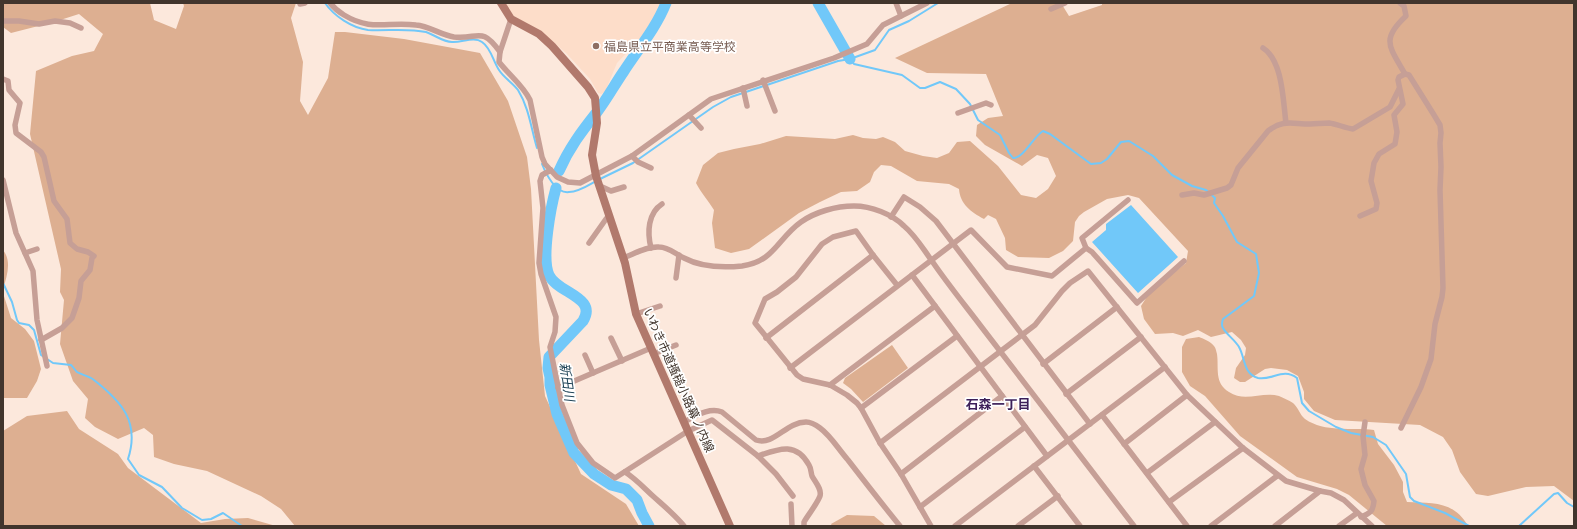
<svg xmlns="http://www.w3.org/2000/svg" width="1577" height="529" font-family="'IBM Plex Sans','Noto Sans JP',sans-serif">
  <rect width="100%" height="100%" fill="#fce8dc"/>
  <path fill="#fdddc9" d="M504 3H663L657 16 641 38 617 63 605 92 601 94 598 93 590 79 566 53 540 31 513 16Z"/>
  <g fill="#ddaf91">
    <path d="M3 3H150L154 20 176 29 184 6 183 3H296L291 18 303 62 300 101 308 115 328 78 335 32H345L404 39 480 53 508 101 527 157 531 189 539 340 545 396 581 474 626 504 639 526H295L281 509 261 496 207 471 174 464 154 457 153 435 144 428 118 439 95 427 85 418 88 399 73 381 60 344 64 300 60 292 61 269 30 134 36 71 72 56 94 51 103 34 79 14 54 22 11 33 3 27Z"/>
    <path d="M1012 3H1061L1069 16 1102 5V3H1574V501L1554 486 1526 487 1488 496 1476 494 1460 472 1452 450 1443 437 1420 425 1335 420 1314 411 1304 399V392L1298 376 1287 370 1271 368 1265 369 1245 382H1240L1234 378 1236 368 1245 355 1246 348 1241 340 1232 332 1211 337 1198 330 1183 336 1173 333 1155 334 1144 319 1141 306 1150 292 1186 263 1188 251 1139 198 1128 195 1107 199 1084 212 1079 216 1075 222 1073 241 1063 251 1049 258 1018 257 1006 250 1005 238 996 219 988 215 984 219C971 212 960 204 959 189L949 184 917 181 891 166 881 165 874 172 870 182 857 191 841 192 820 202 799 213 749 249 731 253 715 248 712 223 714 210C708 200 701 193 696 183L703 165 718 153 734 149 760 144 786 136 835 139 853 135 863 138 876 139 883 137 895 142 905 151 923 156 937 158 949 153 957 142 970 141 998 166 1021 195 1036 198 1048 189 1056 176 1048 158 1037 155 1022 166 985 145 976 136 977 125 988 118 1003 116 986 74 927 73 895 58Z"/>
    <path d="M3 250C12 261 7 276 3 289Z"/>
    <path d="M3 293 11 318 25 329 34 341 41 369 37 381 27 398H3Z"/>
    <path d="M1199 337C1204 339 1210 341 1214 346 1216 348 1216 351 1217 354 1219 368 1214 383 1229 392 1245 403 1262 391 1279 396 1283 398 1289 400 1293 403 1298 407 1300 415 1305 419 1325 433 1352 427 1374 430L1378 444 1394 465 1403 482V492L1407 502C1432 503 1454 501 1468 526H1387L1349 495 1337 489 1297 477 1240 436 1205 396 1190 386 1182 372V347L1186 339Z"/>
    <path d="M892 345 908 368 863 402 851 389 843 383 845 378Z"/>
    <path d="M67 411 79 429 118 454 128 468 201 523 225 519 248 518 276 526H3V431L27 416Z"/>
    <path d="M847 515 874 516 886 526H832L831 524Z"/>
  </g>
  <path fill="#71c8f9" d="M1131 205 1178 257 1138 293 1092 242 1106 230V224Z"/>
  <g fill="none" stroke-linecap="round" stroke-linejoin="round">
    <g stroke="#71c8f9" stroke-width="2">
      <path d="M325 3C334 16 352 28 368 30 388 31 407 28 426 32 435 35 443 42 452 42 461 43 474 36 482 42 491 48 493 61 499 70 504 78 513 83 518 90 529 108 531 128 537 148"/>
      <path d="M850 59 854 64 902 75 920 88H925L940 82 956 89 970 104 978 120 1000 135 1009 153 1013 158C1024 158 1033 137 1043 131L1050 134 1091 164 1101 163 1107 159 1121 142 1129 141 1153 156 1172 175 1192 186 1206 190 1215 198 1214 203 1223 216 1237 242 1256 254 1259 273 1254 296 1223 319C1222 322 1221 325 1223 328 1226 334 1235 340 1239 347 1245 357 1243 374 1258 378 1272 381 1283 367 1297 378L1302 403 1309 411 1336 427 1351 433 1373 437 1386 445 1406 474 1410 497 1414 501 1445 513 1469 526"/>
      <path d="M542 164C546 174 556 194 569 192 578 192 589 185 596 181"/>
      <path d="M600 179 633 163 713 107 731 97 838 61 850 59 875 50 889 30 909 21 938 3"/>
      <path d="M3 260V263"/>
      <path d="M3 283 12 302 17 320 19 323 29 325 34 330 41 355 44 357"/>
      <path d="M47 359 53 363 71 365C73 367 75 370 77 372 82 375 89 376 94 380 122 402 140 422 128 459L139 475 162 487 182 508 202 520 211 519 223 513 242 526"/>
      <path d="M1519 526 1554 494 1558 493 1567 503 1574 507"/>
    </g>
    <g stroke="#71c8f9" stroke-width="11">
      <path d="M818 3 850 59"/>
      <path d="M559 171C569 148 582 131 597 112 607 99 615 84 624 71 639 48 656 28 666 3"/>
      <path d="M556 188C551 206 541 258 549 275 557 293 598 297 583 321L549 357 548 368 550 377V385L557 414 574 453 594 474 611 485 626 489 637 500 642 513 649 526"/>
    </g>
    <g stroke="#c69f96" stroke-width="5.5">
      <path d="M330 3C334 8 339 12 344 15 372 32 388 21 416 25 429 26 441 35 454 37 478 40 481 25 500 52L499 62C509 75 523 85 530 100L542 157 545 164 557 177 568 182 580 183 632 156 711 99 834 58 867 44 883 25 927 3"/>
      <path d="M896 3 901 16"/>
      <path d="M1400 3 1404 6 1406 16C1380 40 1390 47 1405 74"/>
      <path d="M300 4 305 3"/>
      <path d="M1051 9 1065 3"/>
      <path d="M3 21H19L39 24 55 21 70 23 81 28"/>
      <path d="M1263 48C1283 61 1283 101 1286 123"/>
      <path d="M500 52 511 19"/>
      <path d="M3 79 8 81 9 90 20 103 15 125 16 133 41 152 44 157 54 201 67 219 70 243 77 249 88 252 94 256 92 258 90 270 81 281 79 298 72 318 62 328 41 340"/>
      <path d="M763 80 775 111"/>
      <path d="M743 88 747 106"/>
      <path d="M958 113 986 103 991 105"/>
      <path d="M689 115 701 128"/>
      <path d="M632 156 638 162 651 168"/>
      <path d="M551 170 542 175 540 181 543 208 539 263 541 274 556 317 555 332 550 347 556 377 562 405 577 443 593 463 615 478 688 431 712 420 758 456 776 474 793 496"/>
      <path d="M3 180 16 233 33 271 37 320 47 366"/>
      <path d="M600 186 611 191 624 187"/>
      <path d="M1182 195 1194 193 1204 195 1227 188 1231 185 1238 168 1268 131C1283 119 1292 124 1310 124 1316 124 1322 123 1329 123 1337 124 1345 128 1353 129L1390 107 1399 89"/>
      <path d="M1128 200 1082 238 1086 248 1092 252 1137 303 1184 261"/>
      <path d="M1360 216 1376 209 1377 203 1371 181 1374 163 1379 154 1395 144 1397 132 1394 115 1403 104 1398 80 1399 77 1405 74 1409 75 1434 115 1440 125 1441 133 1440 143 1441 167 1440 190 1443 288 1442 297 1435 324 1431 359 1421 387 1401 428"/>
      <path d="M891 217 904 197 920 207 936 221 1090 424"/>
      <path d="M589 243 606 219 609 216"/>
      <path d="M651 248C647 232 648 213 662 204"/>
      <path d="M25 253 37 249"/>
      <path d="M623 258C634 254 647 246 659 247 669 247 675 254 684 258 701 267 722 268 742 266 774 262 778 238 801 222 815 212 836 206 854 206 871 206 892 214 904 226 916 236 923 249 932 261 947 283 964 304 980 325 1031 392 1083 459 1134 526"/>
      <path d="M912 275 1047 456"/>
      <path d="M676 278 679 255"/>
      <path d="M897 285 873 255 856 231 833 237 822 244 796 277 777 292 765 299 755 323 797 375 803 379 830 385 847 395 857 403 861 408 880 443 901 474 931 526"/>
      <path d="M636 314 660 306"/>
      <path d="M611 338 622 361"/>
      <path d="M766 338 873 255"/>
      <path d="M653 354 676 345"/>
      <path d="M585 355 593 373"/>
      <path d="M1043 364 1117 307"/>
      <path d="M790 368 971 230 1007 267 1052 276 1086 248"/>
      <path d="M830 385 935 306"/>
      <path d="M558 388 651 348"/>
      <path d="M1066 394 1141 337"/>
      <path d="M861 408 957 336"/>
      <path d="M1102 415 1187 526"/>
      <path d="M684 422C696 416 709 407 722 412L756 440C774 446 786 422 806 422 810 422 816 425 820 428 831 436 839 450 848 460 865 482 882 504 900 526"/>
      <path d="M880 443 1035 325 1062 291 1070 283 1088 271 1187 395 1243 448 1286 481 1320 491 1331 493 1344 500 1372 526"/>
      <path d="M1124 444 1187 395"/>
      <path d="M758 456C778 449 796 441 809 465 811 468 811 473 812 476 815 482 822 489 820 496 817 504 808 515 804 522V526"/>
      <path d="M1034 466 1080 526"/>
      <path d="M625 472C636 479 644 488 654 497 664 506 675 515 684 526"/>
      <path d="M1147 473 1215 422"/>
      <path d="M901 474 1002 396"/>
      <path d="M1169 502 1243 448"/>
      <path d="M791 504 792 526"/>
      <path d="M920 507 1025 427"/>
      <path d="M1361 517C1371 513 1373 511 1374 501L1365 485 1361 469 1365 455 1363 436 1365 422"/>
      <path d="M955 526 1165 367"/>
      <path d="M1018 526 1058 496"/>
      <path d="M1211 526 1277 476"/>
      <path d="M1275 526 1320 491"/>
      <path d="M1339 526 1357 513"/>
    </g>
    <path stroke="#b1796c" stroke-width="8" d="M501 3 511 19 539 34 552 46 588 87 595 98 597 123 592 155 596 176 625 263 636 314 730 526"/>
  </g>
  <circle fill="#8d6e63" stroke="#fff" stroke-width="1.5" cx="596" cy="46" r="4"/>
  <g text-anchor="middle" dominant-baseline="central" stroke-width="3.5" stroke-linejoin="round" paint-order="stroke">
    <g font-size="12" fill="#785e54" stroke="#fff" text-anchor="start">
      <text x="604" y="46">福島県立平商業高等学校</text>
    </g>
    <g font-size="12" fill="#41352d" stroke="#fff">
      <text transform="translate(679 380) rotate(66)">いわき市道搔槌小路幕ノ内線</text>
    </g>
    <g font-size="13" font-style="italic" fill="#193f53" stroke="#fff">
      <text transform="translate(567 382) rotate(82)">新田川</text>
    </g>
    <g font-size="13" font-weight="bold" fill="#3d2059" stroke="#fff">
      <text x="998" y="404">石森一丁目</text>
    </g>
  </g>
  <rect width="1577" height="529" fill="none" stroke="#41352d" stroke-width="8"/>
</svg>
